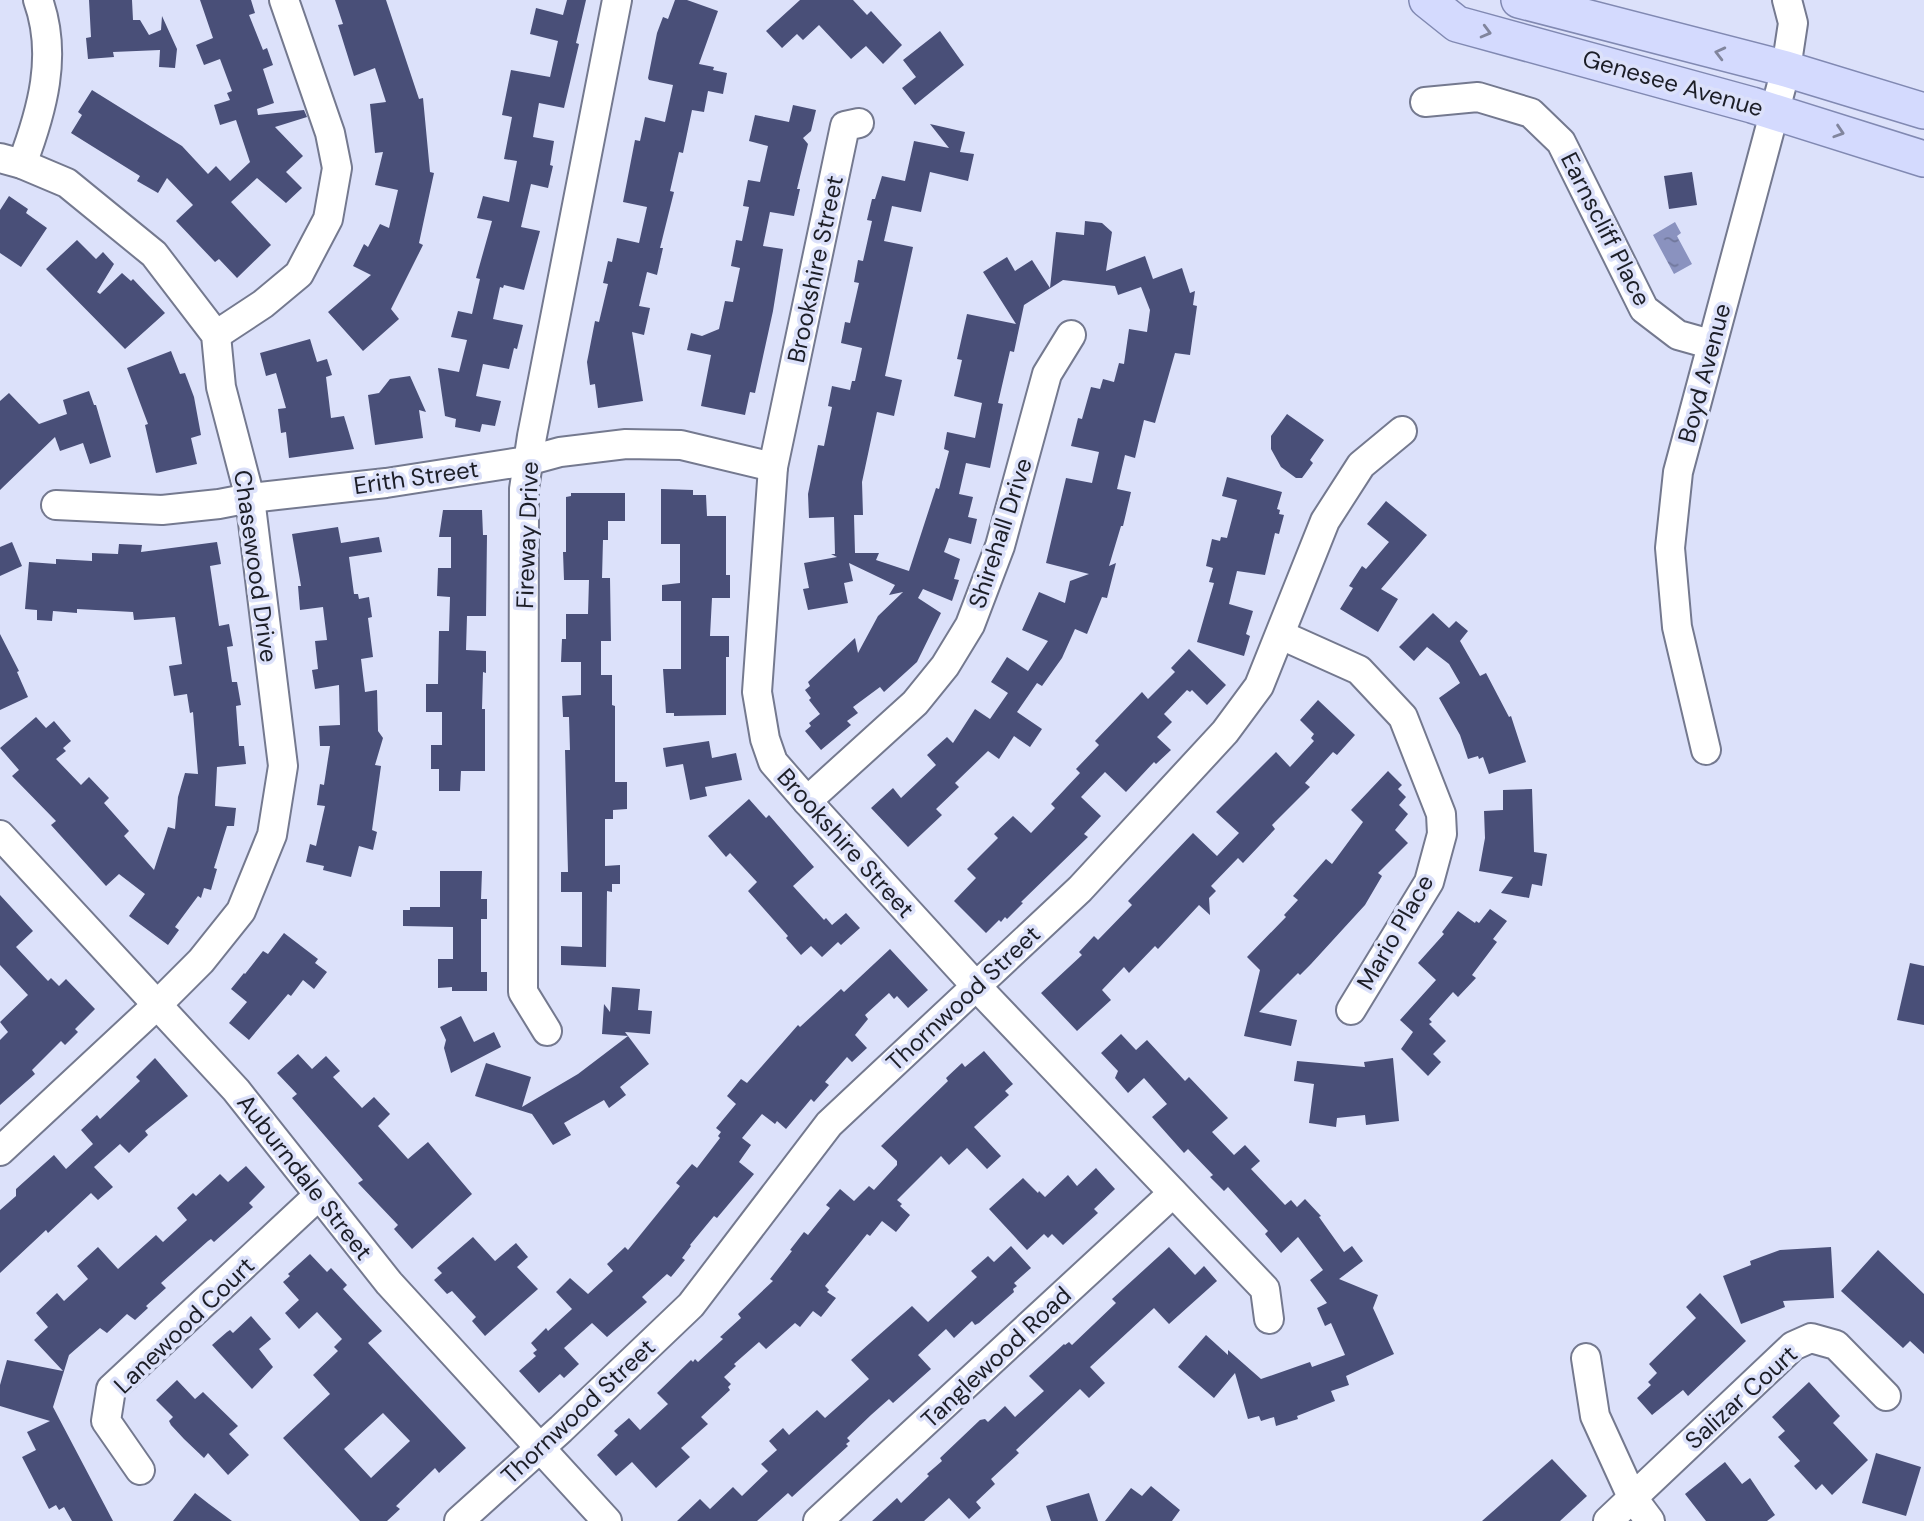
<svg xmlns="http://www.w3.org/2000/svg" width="1924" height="1521" font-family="'DM Sans',sans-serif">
  <defs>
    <pattern id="water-ripples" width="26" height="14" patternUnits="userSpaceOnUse" patternTransform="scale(1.75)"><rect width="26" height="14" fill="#8a92bf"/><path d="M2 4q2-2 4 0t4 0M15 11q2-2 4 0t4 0" fill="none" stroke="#70779b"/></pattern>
  </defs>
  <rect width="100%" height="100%" fill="#dce1fa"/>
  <path fill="url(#water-ripples)" d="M1675 222 1681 233 1677 236 1692 264 1674 274 1653 235Z"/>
  <g fill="#494f78" fill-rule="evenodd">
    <path d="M89 0H132L133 20H140L149 35 161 30 162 16 177 49 175 68 159 67 160 50 113 52 114 57 88 59 86 38 91 37Z"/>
    <path d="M200 0H251L255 13 249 15 263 50 267 48 273 65 263 69 274 103 257 109 258 115 304 110 307 117 275 127 303 156 286 172 302 188 286 203 257 178 231 202 271 245 237 278 219 259 215 262 176 221 193 205 167 178 158 193 137 181 140 176 71 133 82 115 78 112 92 90 182 146 208 174 216 166 230 181 250 162 236 120 220 125 214 105 230 100 227 93 232 91 220 59 204 65 196 45 213 38Z"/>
    <path d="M335 0H386L419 99 423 98 430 172 434 173 419 243 423 245 391 309 399 319 363 351 328 312 371 275 353 266 364 244 368 247 380 224 389 228 398 190 375 185 383 152 375 153 370 104 386 102 375 68 354 76 338 25 343 24Z"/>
    <path d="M567 0H586L576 43 579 44 564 108 539 103 533 137 554 141 550 165 553 166 548 188 531 184 521 227 540 231 524 290 504 285 503 288 500 287 493 319 523 325 517 349 514 348 509 369 483 364 476 396 501 401 495 426 482 424 480 432 455 427 456 419 445 416 438 368 459 372 467 340 451 337 458 311 472 314 480 279 476 278 492 221 477 218 483 196 509 202 517 161 504 159 512 117 502 115 511 70 550 77 558 41 530 34 536 8 563 15Z"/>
    <path d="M675 0H687L718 11 699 64 714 67 713 70 727 73 723 94 708 91 704 112 692 110 683 153 679 152 670 191 674 192 660 248H663L657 275 647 272 639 306 650 308 644 335 632 332 643 401 598 408 595 384 590 385 587 362 595 321 599 322 608 284 603 283 608 261 612 262 617 238 639 243 647 207 623 202 635 140 640 141 645 117 665 122 673 85 649 80 648 78 657 33 663 17 668 19Z"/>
    <path d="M800 0H853L867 15 871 11 902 45 883 64 866 46 851 59 819 25 803 40 797 34 782 48 766 31Z"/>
    <path d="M940 31 964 65 915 105 902 88 916 77 903 60Z"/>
    <path d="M793 105 816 110 811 131 803 138 808 144 797 189H800L794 216 770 212 763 246 783 249 773 311 755 393 750 392 745 415 701 406 711 355 687 350 691 333 702 336 719 329 725 301 733 302 740 268 731 266 736 240 742 241 749 207 743 206 748 180 760 182 768 146 749 141 755 115 789 122Z"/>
    <path d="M930 124 965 132 960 152 974 154 968 181 930 172 921 212 892 206 884 241 913 247 885 376 902 380 894 416 877 412 862 482 863 515H854L855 553H879L876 560 909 571 936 488 939 489 949 451 944 449 947 432 975 438 982 403 954 396 962 360 957 359 967 314 1016 324 983 272 1007 257 1015 271 1032 260 1050 288 1056 232 1084 235 1085 221 1102 223 1112 232 1106 271 1145 256 1153 279 1182 268 1190 293 1195 291 1193 305 1197 306 1190 355 1175 353 1155 423 1144 420 1135 458 1125 455 1117 489 1131 492 1123 526H1121L1109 566 1116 563 1107 598 1102 597 1087 634 1075 629 1062 658 1042 686 1037 683 1017 712 1042 729 1030 747 1014 736 999 759 988 751 955 783 959 787 936 809 942 815 908 847 871 808 893 788 901 798 936 765 927 755 947 737 953 743 975 709 990 719 1008 693 991 682 1007 657 1028 671 1048 641 1022 630 1039 592 1065 603 1070 581 1089 574 1046 563 1066 478 1092 483 1099 452 1071 446 1078 418 1082 419 1091 387 1100 389 1103 379 1114 382 1119 363 1124 364 1129 329 1147 332 1150 310 1141 287 1118 295 1115 286 1063 280 1024 305 1014 352 1010 351 998 403 1003 404 990 468 966 463 959 494 973 497 968 517 977 519 971 544 949 538 944 552 960 559 954 579 959 580 952 601 923 589 918 598 941 613 917 662 884 692 880 687 853 707 858 713 847 721 851 725 821 750 805 731 811 726 809 723 820 714 809 700 811 698 805 690 810 686 808 682 855 638 858 653 878 616 903 592 889 595 895 585 849 563 853 581 844 583 848 603 808 610 803 589 809 588 804 563 837 557 831 554H835L834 517 809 518 808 494 818 445 824 446 832 407 828 406 832 386 850 390 852 381H855L862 348 841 343 845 322 850 323 859 283 854 282 858 260 863 261 872 221 867 220 872 199H875L882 176 905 181 914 141 949 148Z"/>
    <path d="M1692 172 1697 205 1669 209 1664 176Z"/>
    <path d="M9 196 28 209 26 213 47 228 21 267 0 253V210Z"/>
    <path d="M77 240 96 259 103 252 114 264 97 292 100 294 122 273 131 281 133 279 165 313 125 349 46 269Z"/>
    <path d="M310 339 317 362 327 359 332 375 326 377 331 418 344 416 354 449 289 458 286 432 281 433 278 409 286 408 276 373 266 376 260 353Z"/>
    <path d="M171 351 180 374 185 373 194 397 201 435 191 438 197 464 156 473 145 425 148 424 127 368Z"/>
    <path d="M410 376 426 412 419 410 423 438 375 445 368 395 379 393 390 379Z"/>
    <path d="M89 391 94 405H96L111 457 90 464 83 443 60 451 55 437 0 490V401L9 393 39 424 67 414 63 400Z"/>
    <path d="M1287 414 1324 440 1310 460 1313 463 1302 478H1296L1281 467 1271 449V436Z"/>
    <path d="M1227 477 1282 492 1277 509 1280 510 1279 514 1284 515 1279 534 1275 533 1265 575 1237 571 1229 604 1253 611 1246 634 1250 636 1244 656 1197 642 1214 583 1209 582 1213 568 1206 566 1212 539 1220 541 1221 537 1227 538 1237 500 1222 496Z"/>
    <path d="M661 489 693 490V495H706L707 516H726V575H730V598H712L710 636H729V657H726V715L674 716V713H666L663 669H681V601H662V585L680 583V544H661Z"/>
    <path d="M571 493H625V521H608V540H603L602 578H610L611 641H601V675H612V705L615 706V782H627V809L613 810V819H605V866L620 865V884H612V892L607 891 606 967 561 965V946L582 947V892H561V872H568L565 750H570L569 717H563L562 696 581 695V662H561L562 639H566V614H588L589 580H564L563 552H566V497L571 496Z"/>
    <path d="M1386 501 1427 535 1381 589 1398 599 1378 632 1340 609 1353 588 1349 586 1362 566 1366 569 1389 542 1367 524Z"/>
    <path d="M443 510H482L483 535H487L486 616H467L466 650 486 651V673L483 672 482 709H485V771H461L460 791H439V769H431V745H442V712H426V684H438L439 631H449L450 597 437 596 438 568H451V537H439Z"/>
    <path d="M338 527 341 543 379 537 382 552 349 557 354 594H358L359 599 369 597 372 617 368 618 373 657 361 659 365 692 377 690 378 731 383 738 375 765 381 766 372 830 377 832 373 850 359 846 351 877 323 870 324 866 306 862 310 844 316 846 325 806 317 805 320 784 324 785 330 746H320L319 726 340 725 339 685 315 689 312 670 318 669 315 641 327 640 323 607 300 610 298 586H301L292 534Z"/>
    <path d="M12 542 22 566 0 576V547Z"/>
    <path d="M217 542 221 564 210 566 219 626 229 624 233 646 227 647 232 682H237L241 705 236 706 239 746H244L246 764 217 767 215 806 236 808 234 826H227L214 868 217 869 211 890 204 888 201 898 198 896 175 927 179 930 168 945 129 916 145 894 119 874 106 886 51 825 56 821 12 776 19 770 0 748 36 717 46 728 54 721 71 741 63 748 66 751 56 759 81 785 89 777 109 798 104 803 129 831 124 836 154 870 168 827 175 829 178 797 185 773 198 774 193 712 190 713 187 694 174 696 169 666 182 664 175 617 134 620 133 612 77 609V613L53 611 52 621 37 620V610L25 609 29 562 56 564V559L92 561V553L118 554 119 544 142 545 141 552Z"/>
    <path d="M1433 613 1449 628 1456 621 1468 631 1460 641 1480 676 1486 673 1509 717 1511 716 1526 762 1489 774 1483 757 1479 759 1478 756 1468 759 1460 735 1439 698 1460 683 1449 664 1427 647 1414 661 1399 647Z"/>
    <path d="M0 634 19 671 17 672 28 697 0 710Z"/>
    <path d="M1189 649 1226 685 1207 705 1192 690 1190 692 1187 690 1164 714 1172 722 1157 737 1171 750 1156 764 1154 762 1126 792 1105 772 1081 797 1101 816 1084 834 1088 837 1021 902 1023 903 1007 919 1005 917 1001 922 999 920 986 933 954 901 976 878 967 869 998 838 994 834 1013 816 1031 833 1055 808 1051 804 1080 773 1076 769 1099 745 1095 741 1142 692 1148 699 1175 672 1171 668Z"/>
    <path d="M1318 700 1355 735 1337 755 1333 752 1305 783 1310 787 1272 825 1275 829 1243 863 1238 858 1211 886 1216 891 1209 898 1210 915 1199 905 1158 949 1155 946 1129 973 1124 967 1102 990 1111 1000 1077 1031 1041 993 1082 955 1079 952 1094 936 1098 940 1132 905 1128 901 1193 833 1217 856 1239 833 1216 812 1276 752 1290 767 1314 741 1311 738 1314 734 1300 720Z"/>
    <path d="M709 741 712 758 736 753 742 780 705 787 707 796 690 800 683 764 666 767 663 748Z"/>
    <path d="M1388 771 1402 785 1398 789 1406 797 1399 805 1408 814 1395 830 1408 843 1378 873 1382 876 1365 905 1311 964 1300 975 1298 973 1259 1012 1297 1020 1291 1046 1244 1036 1260 970 1247 957 1286 917 1284 915 1298 900 1293 896 1326 859 1332 864 1335 860 1363 822 1351 810Z"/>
    <path d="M1532 789 1534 852 1547 854 1542 886 1532 884 1529 898 1501 893 1513 877 1479 871 1485 838 1484 811 1503 810V790Z"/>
    <path d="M749 799 766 818 769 815 814 867 793 886 824 920 826 918 832 925 846 913 860 928 841 945 838 942 822 957 811 946 801 955 786 938 788 936 748 891 757 882 730 853 726 857 708 836Z"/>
    <path d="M440 871H482L481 899H487V919H481V972H487V991H452V987L438 988V959H453V927L403 926V910H410V907H440Z"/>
    <path d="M0 895 33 931 16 947 48 981 51 978 59 986 66 979 95 1009 75 1029 78 1032 65 1045 61 1041 32 1070 35 1074 0 1105V1040L8 1032 0 1022 28 995 0 965Z"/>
    <path d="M1490 909 1507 921 1493 939 1497 942 1472 975 1476 978 1458 997 1453 992 1429 1019 1432 1022 1429 1024 1446 1041 1433 1054 1441 1062 1428 1076 1401 1049 1413 1032 1400 1020 1436 980 1418 963 1444 934 1442 932 1458 911 1475 923 1476 921 1479 923Z"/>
    <path d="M284 933 318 959 315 963 327 972 314 989 303 980 291 996 288 994 249 1040 229 1023 247 1002 231 989 244 973 245 974 263 951 268 954Z"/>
    <path d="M890 949 928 990 908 1008 897 996 894 999 889 993 865 1015 868 1019 855 1035 867 1048 852 1062 847 1057 825 1082 829 1085 814 1102 811 1099 786 1129 777 1121 775 1124 762 1114 742 1138 751 1145 739 1162 754 1174 717 1218 714 1216 690 1245 691 1246 682 1258 685 1260 671 1277 667 1274 642 1297 647 1302 607 1337 592 1323 564 1348 579 1364 564 1378 560 1374 539 1393 519 1371 536 1356 533 1353 537 1350 531 1343 546 1328 548 1331 572 1309 556 1292 570 1278 588 1294 613 1271 607 1264 625 1247 628 1250 680 1186 676 1183 692 1164 697 1168 720 1138 718 1136 721 1132 716 1128 736 1104 727 1096 741 1079 747 1083 798 1025 800 1027 841 989 844 992Z"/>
    <path d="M1910 963 1924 966V1025L1897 1020Z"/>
    <path d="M612 987 640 989 638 1010 652 1011 650 1034 625 1032 628 1036 602 1034 604 1004 610 1012Z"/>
    <path d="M461 1016 474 1042 494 1032 501 1047 451 1073 444 1048 446 1040 440 1027Z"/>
    <path d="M1121 1034 1136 1050 1147 1040 1185 1081 1189 1077 1228 1118 1212 1132 1234 1155 1245 1145 1260 1161 1251 1169 1285 1205 1291 1200 1297 1207 1305 1199 1321 1216 1319 1217 1344 1252 1352 1246 1363 1261 1339 1279 1378 1295 1373 1308 1394 1354 1346 1376 1349 1385 1331 1391 1335 1401 1297 1416 1298 1419 1276 1426 1274 1417 1261 1421 1259 1416 1248 1419 1235 1373 1214 1398 1178 1367 1206 1335 1228 1355V1350L1261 1379 1310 1362 1312 1367 1345 1355 1331 1323 1325 1326 1317 1308 1327 1303 1310 1280 1323 1270 1298 1237 1281 1253 1265 1234 1268 1231 1228 1187 1224 1191 1210 1177 1213 1175 1188 1149 1184 1153 1152 1117 1167 1104 1144 1078 1128 1093 1115 1078 1118 1071 1101 1053Z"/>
    <path d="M628 1036 649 1064 620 1087 626 1095 609 1108 604 1100 564 1123 571 1135 553 1145 532 1114 475 1096 486 1063 531 1077 522 1107 578 1074Z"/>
    <path d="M984 1051 1013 1084 1005 1091 1009 1095 974 1127 1001 1156 987 1169 967 1148 949 1165 941 1156 897 1200 902 1204 900 1206 910 1215 896 1232 882 1221 870 1236 867 1234 825 1286 829 1290 827 1292 836 1298 821 1317 813 1311 800 1327 795 1323 766 1349 759 1342 734 1364 736 1366 724 1377 731 1384 728 1387 730 1390 701 1417 708 1424 681 1448 690 1457 656 1488 632 1462 616 1476 597 1455 618 1435 614 1431 629 1418 640 1430 668 1404 657 1393 691 1360 693 1362 695 1359 698 1362 723 1339 720 1337 741 1318 738 1314 773 1281 770 1279 792 1251 790 1250 804 1232 808 1235 830 1208 826 1205 840 1189 854 1201 869 1186 874 1190 897 1165V1161L881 1146 948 1081 946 1078 962 1063 965 1067Z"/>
    <path d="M298 1054 312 1069 326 1056 340 1071 333 1077 362 1108 374 1097 390 1114 378 1126 408 1159 428 1142 472 1194 412 1249 394 1229 398 1225 358 1183 363 1180 292 1098 297 1094 277 1073Z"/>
    <path d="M155 1058 188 1096 145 1131 148 1135 129 1153 120 1144 94 1167 113 1187 98 1200 91 1193 48 1233 46 1230 0 1273V1210L16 1196V1189L54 1155 66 1169 93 1144 81 1130 97 1115 100 1119 140 1081 136 1077Z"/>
    <path d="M1393 1058 1399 1121 1366 1125 1365 1115 1337 1118 1336 1127 1309 1123 1314 1084 1294 1081 1297 1061 1365 1067 1364 1062Z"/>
    <path d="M246 1166 265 1187 249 1203 253 1207 214 1242 211 1239 208 1241 161 1283 166 1288 146 1306 148 1308 135 1320 127 1314 107 1333 100 1328 69 1355 53 1407 113 1521H72L64 1507 59 1510 56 1505 49 1509 22 1457 36 1450 27 1432 50 1421 0 1406V1385L7 1360 63 1371 34 1340 48 1327 36 1313 57 1293 64 1301 88 1279 77 1266 98 1247 118 1269 156 1235 163 1242 187 1220 177 1208 193 1193 196 1196 220 1174 228 1182Z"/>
    <path d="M1096 1168 1115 1189 1094 1209 1098 1213 1063 1245 1052 1234 1048 1238 1044 1234 1027 1250 989 1209 1023 1178 1038 1193 1039 1191 1045 1197 1068 1175 1077 1186Z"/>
    <path d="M473 1237 495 1261 516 1243 528 1257 517 1267 538 1289 485 1336 472 1321 476 1317 452 1291 447 1294 434 1280 442 1273 437 1268Z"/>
    <path d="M1011 1246 1031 1268 1014 1283 1017 1286 1013 1289 1014 1292 979 1323 975 1325 972 1321 954 1338 946 1329 918 1355 931 1369 893 1403 889 1399 871 1415 847 1438 850 1441 846 1444 848 1446 792 1497 788 1493 757 1521H677L700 1499 710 1509 733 1487 742 1496 768 1471 761 1464 777 1450 769 1441 783 1428 789 1435 817 1410 825 1418 869 1379 851 1360 870 1343 912 1306 928 1322 977 1277 971 1271 988 1256 994 1262Z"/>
    <path d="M1169 1247 1195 1275 1204 1266 1217 1281 1169 1324 1154 1308 1090 1367 1105 1383 1089 1398 1080 1389 1016 1450 1019 1453 991 1479 995 1484 976 1502 981 1508 969 1519 949 1498 924 1521H872L897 1498 901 1503 929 1476 927 1474 942 1461 940 1458 980 1420 985 1419 988 1422 1005 1406 1015 1417 1044 1391 1029 1376 1064 1344 1065 1345 1069 1342 1072 1345 1116 1303 1112 1299Z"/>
    <path d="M1831 1247 1834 1298 1783 1301 1785 1307 1741 1324 1723 1276 1751 1265 1750 1261 1780 1250Z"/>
    <path d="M1878 1250 1924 1294V1354L1910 1341 1903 1348 1841 1291Z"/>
    <path d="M310 1254 327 1272 331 1268 347 1285 343 1289 382 1331 368 1343 466 1448 439 1473 435 1468 396 1506 400 1509 387 1521H360L283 1438 330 1394 313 1375 338 1351 334 1347 342 1339 317 1312 299 1329 285 1313 299 1300 283 1282 290 1276 288 1274ZM383 1413 410 1441 371 1478 344 1449Z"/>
    <path d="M1700 1293 1746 1341 1688 1396 1683 1390 1652 1415 1637 1398 1651 1385 1648 1382 1657 1373 1649 1364 1696 1318 1686 1307Z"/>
    <path d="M251 1316 271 1339 259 1349 273 1367 252 1389 212 1345 227 1332 230 1330 233 1333Z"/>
    <path d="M177 1380 195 1399 203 1392 238 1426 229 1434 249 1455 228 1475 208 1453 204 1458 184 1439 171 1425 169 1421 173 1417 156 1400Z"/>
    <path d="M1809 1382 1840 1416 1833 1423 1868 1460 1832 1495 1822 1484 1816 1490 1794 1466 1800 1461 1778 1437 1785 1431 1772 1417Z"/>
    <path d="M1876 1453 1921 1467 1906 1516 1862 1503Z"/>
    <path d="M1552 1459 1587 1496 1560 1521H1482Z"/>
    <path d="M1725 1462 1742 1484 1750 1478 1775 1515 1767 1521H1706L1685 1494Z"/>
    <path d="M1151 1486 1180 1510 1172 1521H1105L1131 1488 1142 1496Z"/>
    <path d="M195 1493 209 1504 232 1521H173Z"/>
    <path d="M1089 1493 1098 1521H1051L1046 1506Z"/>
  </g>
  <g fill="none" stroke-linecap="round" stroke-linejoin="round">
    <g stroke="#74798f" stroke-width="32">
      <g id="minor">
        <path d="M1425 102 1478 97 1531 113 1561 142 1644 309 1678 335 1710 344"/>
        <path d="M859 123 845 126 773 467 757 692 765 739 773 762 807 801 976 986 1265 1289 1269 1319"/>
        <path d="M0 158 22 164 67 183 154 254 216 335 221 387 250 498 283 766 272 835 241 911 201 961 157 1005 0 1151"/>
        <path d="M22 164C42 111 58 55 38 0"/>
        <path d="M216 335 263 304 299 274 328 219 337 168 330 133 284 0"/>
        <path d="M56 505 162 510 219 504 250 498 386 483 527 461 560 452 626 444 681 445 773 467"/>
        <path d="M1281 635 1359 670 1403 717 1441 814 1442 834 1429 882 1351 1010"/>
        <path d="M1706 750 1677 627 1670 548 1678 472 1786 69 1793 23 1787 0"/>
        <path d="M807 801 915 703 945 666 970 625 1000 546 1047 374 1071 335"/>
        <path d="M0 835 236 1090 389 1283 607 1521"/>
        <path d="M547 1031 523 992 524 489 532 436 617 0"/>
        <path d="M1586 1358 1595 1416 1632 1497 1650 1521"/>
        <path d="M140 1470 106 1421 111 1389 319 1195"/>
        <path d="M459 1521 561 1429 691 1305 829 1124 1080 889 1225 732 1259 686 1325 521 1361 465 1402 431"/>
        <path d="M818 1521 1173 1193"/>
        <path d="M1608 1521 1793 1346 1811 1338 1836 1345 1886 1396"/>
      </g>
    </g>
    <g stroke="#8189b2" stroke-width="38">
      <g id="major">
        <path d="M1427 0 1457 24 1752 105 1924 159"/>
        <path d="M1519 0 1786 69 1924 111"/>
      </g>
    </g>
    <use href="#minor" stroke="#fff" stroke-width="28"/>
    <use href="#major" stroke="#d4dafe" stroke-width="35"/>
  </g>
  <defs><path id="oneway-chevron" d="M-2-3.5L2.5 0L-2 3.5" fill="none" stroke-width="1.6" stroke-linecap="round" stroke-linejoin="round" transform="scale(1.75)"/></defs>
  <g stroke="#81859d">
    <use href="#oneway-chevron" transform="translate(1486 32) rotate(15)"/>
    <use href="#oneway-chevron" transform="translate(1720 53) rotate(-166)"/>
    <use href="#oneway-chevron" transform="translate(1839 132) rotate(18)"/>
  </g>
  <g text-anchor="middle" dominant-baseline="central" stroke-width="7" stroke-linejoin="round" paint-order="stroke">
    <g font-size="24" fill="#1c1e27" stroke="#dce1fa">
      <text transform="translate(1673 83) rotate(16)">Genesee Avenue</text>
      <text transform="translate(1606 229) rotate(63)">Earnscliff Place</text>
      <text transform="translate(815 269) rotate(-78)">Brookshire Street</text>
      <text transform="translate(1704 373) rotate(-75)">Boyd Avenue</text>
      <text transform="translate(416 477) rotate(-8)">Erith Street</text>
      <text transform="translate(1000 533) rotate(-72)">Shirehall Drive</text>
      <text transform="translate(527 535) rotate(-88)">Fireway Drive</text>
      <text transform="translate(256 566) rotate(82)">Chasewood Drive</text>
      <text transform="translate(846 843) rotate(48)">Brookshire Street</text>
      <text transform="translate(1395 932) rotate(-60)">Mario Place</text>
      <text transform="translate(963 998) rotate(-43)">Thornwood Street</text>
      <text transform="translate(305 1177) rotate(52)">Auburndale Street</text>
      <text transform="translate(184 1325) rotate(-44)">Lanewood Court</text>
      <text transform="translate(996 1357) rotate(-43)">Tanglewood Road</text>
      <text transform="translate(1741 1397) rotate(-42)">Salizar Court</text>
      <text transform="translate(578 1411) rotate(-43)">Thornwood Street</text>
    </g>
  </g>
</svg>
